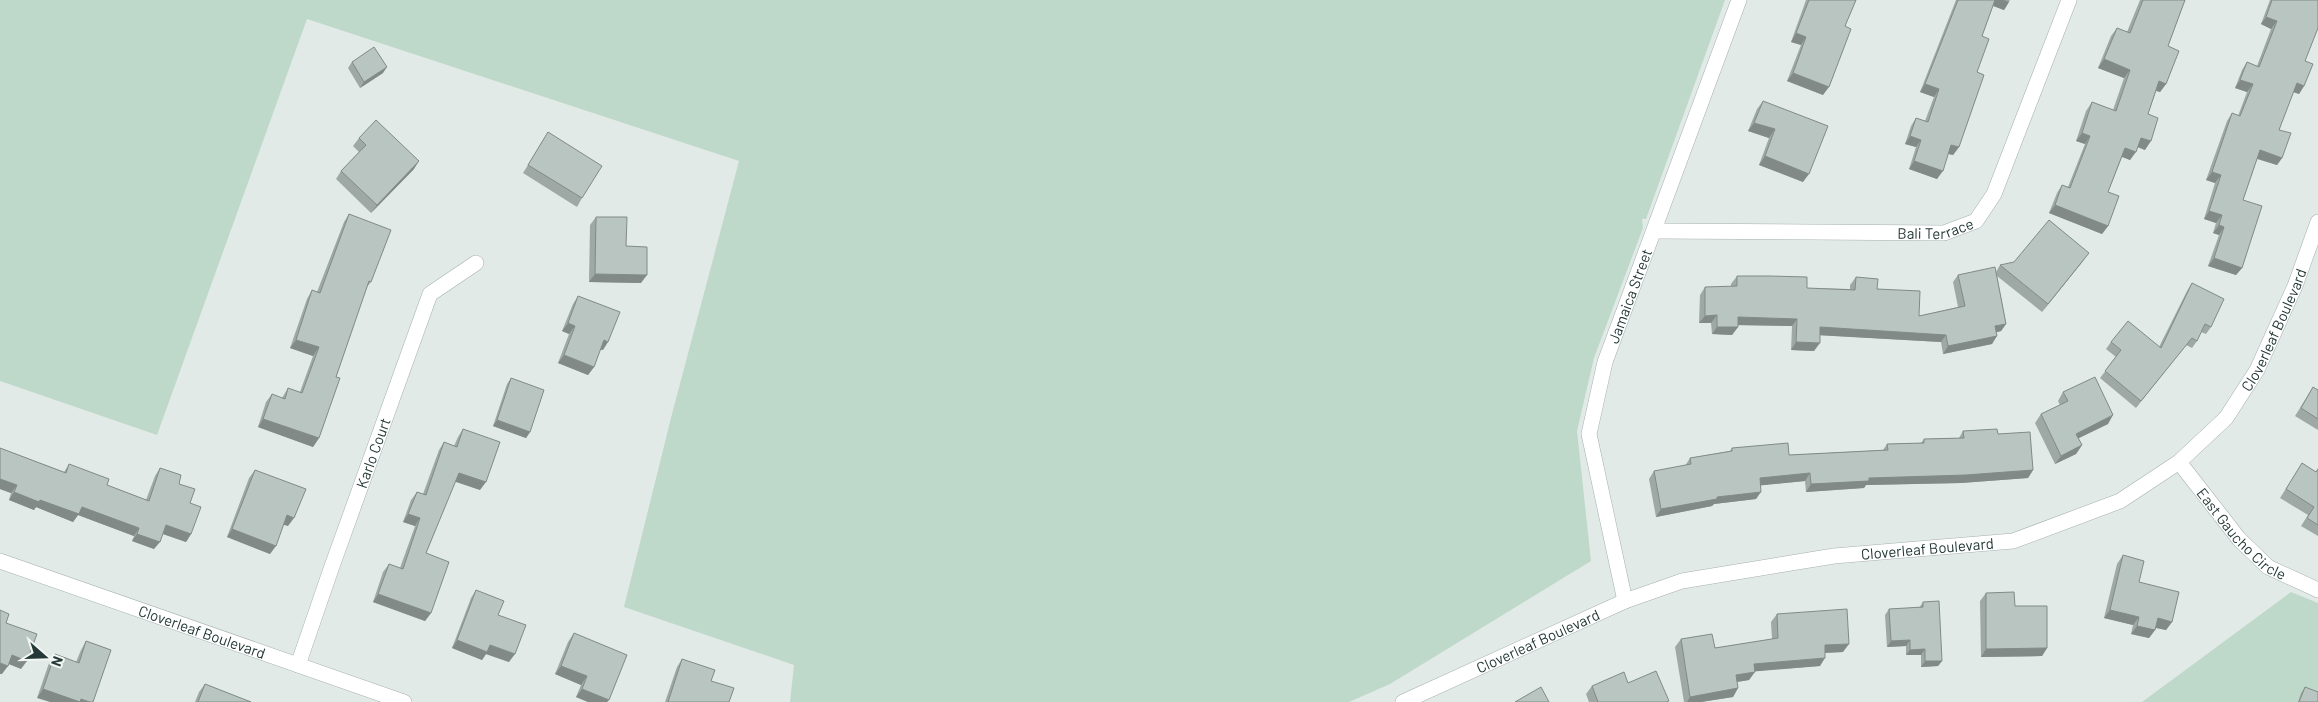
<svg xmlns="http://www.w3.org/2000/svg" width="2318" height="702" font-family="Barlow,sans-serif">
  <rect width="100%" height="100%" fill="#e2eae8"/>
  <g fill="#bed9c9">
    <path d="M0 0H1725L1646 219H1642L1643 228 1594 358 1577 431 1591 561 1390 684 1349 702H790L794 665 624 607 672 414 739 161 307 19 157 435 0 381Z"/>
    <path d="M2291 592 2318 603V702H2142Z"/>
  </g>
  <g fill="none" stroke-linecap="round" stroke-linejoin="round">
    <g stroke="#a5b1af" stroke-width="16">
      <g id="minor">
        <path id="s1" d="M1655 231 1944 233 1976 221 1994 194 2069 0"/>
        <path id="s2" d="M2179 462 2239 539 2268 567 2318 590"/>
        <path id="s3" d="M0 561 404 702"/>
        <path id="s4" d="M1625 601 1589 434 1605 362 1739 0"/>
        <path id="s5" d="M298 665 331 569 430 294 476 263"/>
        <path id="s6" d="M1403 702 1625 601 1682 581 1834 556 2013 541 2120 501 2179 462 2226 418 2257 370 2295 286 2318 222"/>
      </g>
    </g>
    <use href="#minor" stroke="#fff" stroke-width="15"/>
  </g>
  <g fill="#9ea9a6">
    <path d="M1806 0H1856L1845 26 1823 95 1787 81 1801 45 1791 42Z"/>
    <path d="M1956 0H2010L2004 10 1993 6 1982 36 1977 72 1959 147 1953 155 1948 154 1937 179 1909 169 1916 147 1905 144 1911 126 1916 118 1925 121 1934 97 1920 92Z"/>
    <path d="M2140 0H2185L2168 46 2166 84 2160 92 2156 91 2148 114 2145 150 2138 147 2130 160 2122 157 2108 192V226L2102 234 2049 213 2057 193 2062 185 2068 187 2085 144 2076 141 2086 111 2092 102 2113 110 2124 78 2098 68 2111 36 2117 28 2127 32Z"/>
    <path d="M2270 0H2318L2305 61 2304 86 2299 94 2293 92 2279 130 2282 158 2277 165 2257 159 2243 200 2242 268 2236 275 2208 266 2219 235 2213 233 2216 223 2204 219 2215 183 2206 180 2227 121 2232 113 2238 116 2247 92 2235 88 2242 70 2247 62 2257 66 2271 29 2261 24Z"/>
    <path d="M352 62 383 73 360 88 348 68Z"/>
    <path d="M1763 101 1803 182 1759 165 1769 138 1748 131 1757 109Z"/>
    <path d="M548 132 582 198 577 207 523 173Z"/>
    <path d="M359 138 414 169 371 213 336 179 341 171 359 152 353 146Z"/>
    <path d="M349 214 371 282 366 288 336 377 319 438 313 447 258 427 266 402 272 394 282 398 288 388 300 392 313 356 290 348 307 299 312 290 317 292 344 222Z"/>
    <path d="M596 217 626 246 641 283 589 282 590 225Z"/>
    <path d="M2083 261 2042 312 1997 276 2006 324 2001 331 1997 332 1992 344 1943 354 1941 342 1820 335 1814 351 1791 350 1792 326 1738 325V327L1732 335 1712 334 1711 323H1699L1700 295 1705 287H1731V284L1737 276 1807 288 1850 289V285L1856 277 1877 289 1919 316 1958 307 1953 282 1958 275 1996 272 2000 265Z"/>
    <path d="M2192 283 2211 327 2206 334 2201 332 2197 341 2192 348 2186 345 2136 408 2100 378 2116 357 2106 349 2111 342 2159 347 2187 291Z"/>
    <path d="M578 296 603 350 600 349 594 367 588 375 558 363 569 334 562 331 573 304Z"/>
    <path d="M511 378 530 432 526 438 493 426 507 384Z"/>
    <path d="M2313 387 2318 390V430L2295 416Z"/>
    <path d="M2063 392 2108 424 2078 438 2082 445 2076 454 2055 464 2035 423 2041 414 2060 405 2058 401Z"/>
    <path d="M463 429 480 490 455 481 426 553 431 613 425 621 373 602 383 572 389 564 400 568 415 526 403 522 411 500 417 492 423 494 439 450 444 442 454 446 458 437Z"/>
    <path d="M1963 431 1998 434 2033 470 2028 478 1961 483 1866 485 1864 488 1806 492 1805 481 1761 485 1756 499 1714 504 1712 506 1656 517 1649 479 1654 471 1685 466 1690 458 1730 451 1732 448 1789 455 1883 450 1887 444 1921 443 1924 439 1959 438Z"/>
    <path d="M0 448 64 472 69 464 107 485 146 500 155 476 160 468 179 484 190 503 191 534 186 542 163 534 154 549 132 541 134 536 78 515 73 522 36 507 34 510 9 500 11 493 0 489Z"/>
    <path d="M2302 463 2316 472 2318 468V536L2301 526 2308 515 2280 498Z"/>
    <path d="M255 470 288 526 284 524 270 554 227 537 249 478Z"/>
    <path d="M2123 555 2139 582 2172 622 2166 630 2156 628 2155 630 2149 638 2131 634 2133 625 2104 618 2117 564Z"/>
    <path d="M476 590 498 615 509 662 486 654 482 660 452 648 471 598Z"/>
    <path d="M1986 593 2015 606 2047 648 2042 656 1981 657 1980 601Z"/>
    <path d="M1923 602 1942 661 1938 666 1921 667V655H1906V646L1887 647 1885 615 1889 609 1919 608Z"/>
    <path d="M1777 614 1843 652 1825 653 1820 666 1755 671 1749 680 1737 682 1738 688 1733 697 1701 702H1684L1675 647 1681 639 1715 648 1772 639 1771 622Z"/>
    <path d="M574 633 609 700 607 702H588L576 697 581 685 555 674 568 642Z"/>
    <path d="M86 641 111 650 37 698 49 663 55 654 76 662 81 650Z"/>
    <path d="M682 659 711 681 729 702H665L677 667Z"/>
    <path d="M1628 683 1668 702H1589L1586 694 1592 686Z"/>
    <path d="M205 684 251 702H195L199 692Z"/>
    <path d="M2305 687 2318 702H2298L2301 693Z"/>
  </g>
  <g fill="#818a87">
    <path d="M1994 0H2004L2009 2 2004 10 1991 5Z"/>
    <path d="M2266 17 2277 21 2271 29 2261 24Z"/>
    <path d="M1796 33 1806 37 1801 45 1791 42Z"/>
    <path d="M2104 59 2130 70 2124 78 2098 68Z"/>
    <path d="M387 67 383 73 360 88 364 82Z"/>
    <path d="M1793 73 1829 87 1823 95 1787 81Z"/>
    <path d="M2240 80 2253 84 2247 92 2235 88Z"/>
    <path d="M2159 81 2166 84 2160 92 2154 90Z"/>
    <path d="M2297 83 2304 86 2299 94 2291 91Z"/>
    <path d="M1925 84 1939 89 1934 97 1920 92Z"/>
    <path d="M1754 123 1775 129 1769 138 1748 131Z"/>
    <path d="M2082 133 2090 136 2085 144 2076 141Z"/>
    <path d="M1910 136 1921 140 1916 147 1905 144Z"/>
    <path d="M2141 138 2151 141 2145 150 2135 146Z"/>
    <path d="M1951 145 1959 147 1953 155 1946 153Z"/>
    <path d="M2125 148 2136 152 2130 160 2120 156Z"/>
    <path d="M2260 150 2282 158 2277 165 2255 158Z"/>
    <path d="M1765 156 1809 174 1803 182 1759 165Z"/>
    <path d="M419 161 414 169 371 213 377 205Z"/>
    <path d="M1914 161 1943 171 1937 179 1909 169Z"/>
    <path d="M2212 172 2221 175 2215 183 2206 180Z"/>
    <path d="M2055 205 2108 226 2102 234 2049 213Z"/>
    <path d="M2209 211 2222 215 2216 223 2204 219Z"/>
    <path d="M2219 225 2224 227 2219 235 2213 233Z"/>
    <path d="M2089 253 2083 261 2042 312 2048 304Z"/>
    <path d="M2214 258 2242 268 2236 275 2208 266Z"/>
    <path d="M595 274 647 275 641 283 589 282Z"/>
    <path d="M1717 315 1711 323H1699L1705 316Z"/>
    <path d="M1738 317 1797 319 1792 326 1732 325Z"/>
    <path d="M568 323 575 326 569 334 562 331Z"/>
    <path d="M2006 324 2001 331 1990 334 1995 326Z"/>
    <path d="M1717 327H1738L1732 335 1712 334Z"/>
    <path d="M1820 327 1946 335 1941 342 1815 335Z"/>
    <path d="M1997 336 1992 344 1943 354 1948 346Z"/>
    <path d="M296 340 319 347 313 356 290 348Z"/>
    <path d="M604 340 608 342 603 350 598 349Z"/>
    <path d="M1796 342 1820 343 1814 351 1791 350Z"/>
    <path d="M564 355 594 367 588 375 558 363Z"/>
    <path d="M2113 415 2108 424 2071 442 2076 434Z"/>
    <path d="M263 419 319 438 313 447 258 427Z"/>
    <path d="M497 420 530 432 526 438 493 426Z"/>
    <path d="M2082 445 2076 454 2055 464 2061 456Z"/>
    <path d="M2033 470 2028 478 1961 483 1866 485 1864 488 1806 492 1811 484 1869 478Z"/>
    <path d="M459 473 486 482 480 490 453 481Z"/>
    <path d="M1810 473 1805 481 1755 486 1760 478Z"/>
    <path d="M0 479 17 485 11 493 0 489Z"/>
    <path d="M14 492 40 500 82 507 139 528 134 536 78 515 73 522 36 507 34 510 9 500Z"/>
    <path d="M1761 492 1756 499 1714 504 1712 506 1656 517 1661 509 1717 497Z"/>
    <path d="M408 514 420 518 415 526 403 522Z"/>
    <path d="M287 515 294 518 288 526 281 524Z"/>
    <path d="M166 525 191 534 186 542 160 533Z"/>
    <path d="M232 529 276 546 270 554 227 537Z"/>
    <path d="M137 534 160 542 154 549 132 541Z"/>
    <path d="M378 594 431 613 425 621 373 602Z"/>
    <path d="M2110 610 2139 617 2133 625 2104 618Z"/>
    <path d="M2158 618 2172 622 2166 630 2152 627Z"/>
    <path d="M2137 626 2155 630 2149 638 2131 634Z"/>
    <path d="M457 640 490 645 515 654 509 662 486 654 482 660 452 648Z"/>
    <path d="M1910 640 1906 646 1887 647 1891 641Z"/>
    <path d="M1849 644 1843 652 1819 653 1825 645Z"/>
    <path d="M2047 648 2042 656 1981 657 1986 649Z"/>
    <path d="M1925 649 1921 655H1906L1910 650Z"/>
    <path d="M12 655 27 661 21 669 6 663Z"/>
    <path d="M1825 658 1820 666 1748 672 1754 664Z"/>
    <path d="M1925 661H1942L1938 666 1921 667Z"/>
    <path d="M0 663 8 666 2 674H0Z"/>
    <path d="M561 666 587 676 581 685 555 674Z"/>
    <path d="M1755 672 1749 680 1730 683 1736 675Z"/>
    <path d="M1738 688 1733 697 1701 702H1687L1690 697Z"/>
    <path d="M43 689 81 699 90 702H50L37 698Z"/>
    <path d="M582 689 609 700 607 702H588L576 697Z"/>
  </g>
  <g fill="#b8c5c1" stroke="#818a87">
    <path d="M1809 0H1856L1845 26 1851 29 1829 87 1793 73 1806 37 1796 33Z"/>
    <path d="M1958 0H1995L1982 36 1989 39 1977 72 1984 75 1959 147 1951 145 1943 171 1914 161 1921 140 1910 136 1916 118 1928 122 1939 89 1925 84Z"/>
    <path d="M2143 0H2185L2168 46 2179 51 2166 84 2159 81 2148 114 2158 118 2151 141 2141 138 2136 152 2125 148 2108 192 2119 196 2108 226 2055 205 2062 185 2070 188 2090 136 2082 133 2092 102 2116 111 2130 70 2104 59 2117 28 2130 33Z"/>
    <path d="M2272 0H2318V28L2305 61 2313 64 2304 86 2297 83 2279 130 2291 133 2282 158 2260 150 2243 200 2262 206 2242 268 2214 258 2224 227 2219 225 2222 215 2209 211 2221 175 2212 172 2232 113 2240 116 2253 84 2240 80 2247 62 2259 67 2277 21 2266 17Z"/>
    <path d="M374 47 387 67 364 82 352 62Z"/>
    <path d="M1763 101 1828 126 1809 174 1765 156 1775 129 1754 123Z"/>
    <path d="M376 120 419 161 377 205 341 171 366 145 359 138Z"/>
    <path d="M548 132 602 166 582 198 528 165Z"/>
    <path d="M349 214 391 230 371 282 369 281 336 377 340 378 319 438 263 419 272 394 285 399 288 388 302 393 319 347 296 340 312 290 320 293Z"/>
    <path d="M596 217H627L626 246 647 247V275L595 274Z"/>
    <path d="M2049 220 2089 253 2048 304 2000 265 2014 262Z"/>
    <path d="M1995 267 2006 324 1995 326 1997 336 1948 346 1946 335 1820 327V343L1796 342 1797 319 1738 317V327H1717V315L1705 316V287L1737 286V276H1770L1807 277V288L1855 290 1856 277 1878 279 1877 289 1920 291 1919 316 1965 306 1958 275Z"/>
    <path d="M2192 283 2224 299 2211 327 2205 324 2197 341 2192 338 2141 401 2105 371 2121 350 2111 342 2128 321 2161 348Z"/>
    <path d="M578 296 620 312 608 342 604 340 594 367 564 355 575 326 568 323Z"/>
    <path d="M2095 377 2113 415 2076 434 2082 445 2061 456 2041 414 2068 401 2063 392Z"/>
    <path d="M511 378 544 390 530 432 497 420Z"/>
    <path d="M2313 387 2318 390V419L2301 408Z"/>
    <path d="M463 429 500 442 486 482 459 473 426 553 449 562 431 613 378 594 389 564 403 569 420 518 408 514 417 492 426 495 444 442 457 447Z"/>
    <path d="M1997 429 1998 434 2030 432 2033 470 1966 475 1869 478V481L1811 484 1810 473 1760 478 1761 492 1717 497V499L1661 509 1654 471 1691 464 1690 458 1732 451V448L1788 443 1789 455 1888 450 1887 444 1924 443V439L1964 438 1963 431Z"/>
    <path d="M0 448 66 473 69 464 109 479 107 485 149 501 160 468 181 475 179 484 195 489 190 503 201 507 191 534 166 525 160 542 137 534 139 528 82 507 79 514 40 500 39 502 14 492 17 485 0 479Z"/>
    <path d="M2302 463 2316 472 2318 469V525L2307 518 2314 507 2286 489Z"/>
    <path d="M255 470 306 489 294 518 287 515 276 546 232 529Z"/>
    <path d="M2123 555 2144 561 2139 582 2179 592 2172 622 2158 618 2155 630 2137 626 2139 617 2110 610Z"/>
    <path d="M476 590 504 601 498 615 526 625 515 654 490 645 487 652 457 640Z"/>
    <path d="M2014 592 2015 606H2047V648L1986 649V593Z"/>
    <path d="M1939 601 1942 661H1925V649L1910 650V640L1891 641 1889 609 1923 607V602Z"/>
    <path d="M1847 609 1849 644 1825 645V658L1754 664 1755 672 1736 675 1738 688 1690 697 1681 639 1712 634 1715 648 1778 638 1777 614Z"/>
    <path d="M0 610 9 614 6 623 37 634 27 661 12 655 8 666 0 663Z"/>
    <path d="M574 633 627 655 609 700 582 689 587 676 561 666Z"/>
    <path d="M86 641 111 650 93 702H90L81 699 80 702 43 689 55 654 79 663Z"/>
    <path d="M682 659 715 670 711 681 734 688 729 702H668Z"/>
    <path d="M1656 671 1669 701 1666 702H1598L1592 686 1624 672 1628 683Z"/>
    <path d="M205 684 251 702H198Z"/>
    <path d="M1541 687 1549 702H1515Z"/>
    <path d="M2305 687 2318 692V702H2299Z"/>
  </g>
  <g text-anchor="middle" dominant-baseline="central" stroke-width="5" stroke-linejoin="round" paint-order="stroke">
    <g font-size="15" fill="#243937" stroke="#f2f7f5">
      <text stroke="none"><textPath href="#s1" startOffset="281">Bali Terrace</textPath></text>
      <text stroke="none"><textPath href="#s4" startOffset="315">Jamaica Street</textPath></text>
      <text stroke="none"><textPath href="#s6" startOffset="988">Cloverleaf Boulevard</textPath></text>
      <text stroke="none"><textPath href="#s5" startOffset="225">Karlo Court</textPath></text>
      <text stroke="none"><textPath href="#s2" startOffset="96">East Gaucho Circle</textPath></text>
      <text stroke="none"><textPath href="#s6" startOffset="552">Cloverleaf Boulevard</textPath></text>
      <text stroke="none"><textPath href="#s3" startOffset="214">Cloverleaf Boulevard</textPath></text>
      <text stroke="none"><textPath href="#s6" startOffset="148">Cloverleaf Boulevard</textPath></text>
    </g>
  </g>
  <g transform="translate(45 657) rotate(110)" stroke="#f2f7f5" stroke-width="4" paint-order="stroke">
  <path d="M0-4L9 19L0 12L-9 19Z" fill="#243937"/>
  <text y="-8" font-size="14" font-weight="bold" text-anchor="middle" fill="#243937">N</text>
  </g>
</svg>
